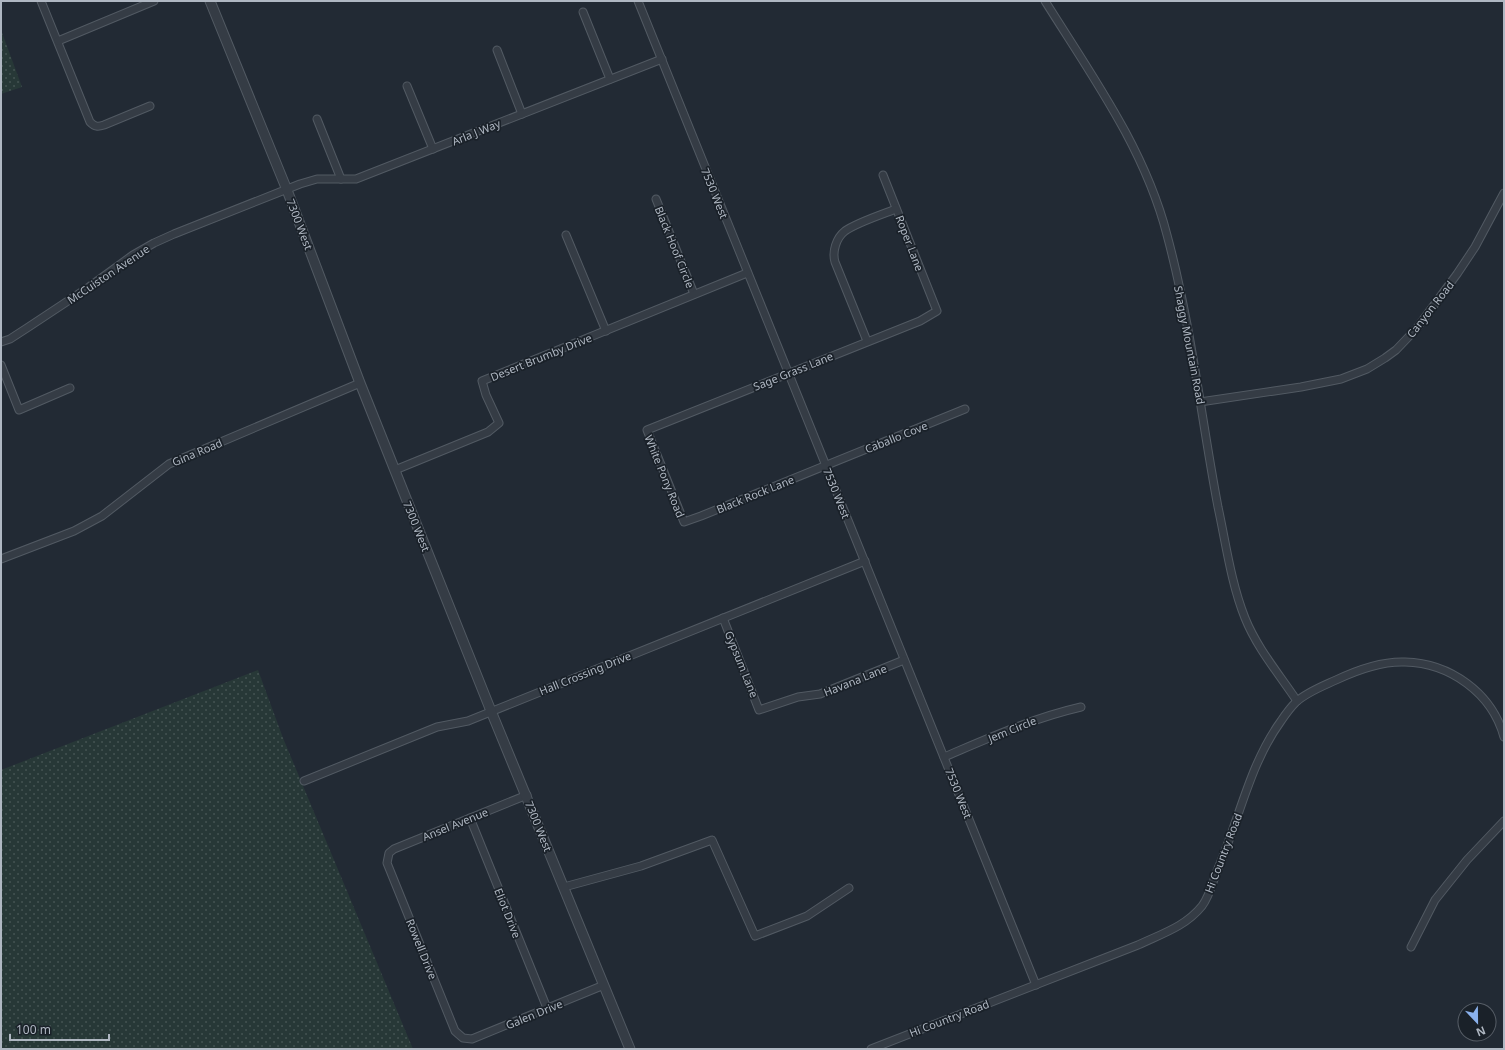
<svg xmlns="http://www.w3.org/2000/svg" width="1505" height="1050" font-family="'Noto Sans',sans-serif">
  <defs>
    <pattern id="grass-dots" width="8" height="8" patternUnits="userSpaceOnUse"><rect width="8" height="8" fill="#273837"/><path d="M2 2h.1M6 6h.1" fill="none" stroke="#445352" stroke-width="1.8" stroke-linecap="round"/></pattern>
  </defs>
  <rect width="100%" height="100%" fill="#222a34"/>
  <g fill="url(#grass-dots)">
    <path d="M1 30 22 87 1 94Z"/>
    <path d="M258 670 283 738 413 1049H1V770Z"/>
  </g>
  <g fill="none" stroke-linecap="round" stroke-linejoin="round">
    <g stroke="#525a63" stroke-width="9">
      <g id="minor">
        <path d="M41 1 90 122C95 127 98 127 104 125L150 106"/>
        <path d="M638 1 1036 985"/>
        <path d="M1045 1C1092 76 1145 149 1167 235 1191 324 1201 417 1218 507 1226 544 1231 583 1245 618 1257 648 1279 674 1297 701"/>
        <path d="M583 12 610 79"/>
        <path d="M58 41 154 1"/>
        <path d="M497 50 522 114"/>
        <path d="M407 86 433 149"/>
        <path d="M317 119 341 179"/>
        <path d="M883 175 937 311 920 321 647 430 684 522 701 516 965 409"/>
        <path d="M656 199 694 294"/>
        <path d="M566 235 606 331"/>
        <path d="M867 341 835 262C832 252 836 238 845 231 856 223 883 214 896 209"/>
        <path d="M1 342 10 339 27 328 89 287 133 255 154 243 174 234 300 184 317 179H356L662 59"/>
        <path d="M1 365 19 410 70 388"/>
        <path d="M1200 402 1301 387 1341 379 1367 369 1385 358 1396 350 1417 328 1457 274 1475 247 1504 193"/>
        <path d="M395 470 488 432 499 423 486 395 482 381 747 273"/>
        <path d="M1 559 74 531 102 516 169 464 360 383"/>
        <path d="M723 618 759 710 798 697 820 694 904 660"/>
        <path d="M944 757C989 738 1033 718 1081 707"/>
        <path d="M304 781 437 727 468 721 865 561"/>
        <path d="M527 795 394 849 389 853 387 863 455 1031 463 1038 472 1039 604 985"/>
        <path d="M470 818 547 1008"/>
        <path d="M564 887 641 866 712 840 755 936 807 916 849 888"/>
        <path d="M1411 947 1435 900 1467 860 1504 821"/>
        <path d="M871 1049 1138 945C1161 934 1185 927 1202 906 1209 897 1213 882 1217 871 1239 821 1249 765 1281 721 1285 715 1291 707 1296 702 1307 692 1323 686 1336 680 1357 670 1381 661 1405 662 1450 663 1492 693 1504 737"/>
      </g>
    </g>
    <g stroke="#525a63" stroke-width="11">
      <path id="tertiary" d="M210 1 287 190 360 383 491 711 630 1049"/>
    </g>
    <use href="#minor" stroke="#353c45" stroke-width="7"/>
    <use href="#tertiary" stroke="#353c45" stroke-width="9"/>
  </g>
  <g text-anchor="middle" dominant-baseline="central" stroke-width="3.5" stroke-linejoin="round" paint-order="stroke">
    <g font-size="11" fill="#afb7c2" stroke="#1a2129">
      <text transform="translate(476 132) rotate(-22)">Arla J Way</text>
      <text transform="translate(715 193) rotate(68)">7530 West</text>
      <text transform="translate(300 224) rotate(69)">7300 West</text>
      <text transform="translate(910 243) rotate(69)">Roper Lane</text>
      <text transform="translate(675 247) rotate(68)">Black Hoof Circle</text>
      <text transform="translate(108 274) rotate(-34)">McCuiston Avenue</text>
      <text transform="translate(1430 309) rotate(-52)">Canyon Road</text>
      <text transform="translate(1190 345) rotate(79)">Shaggy Mountain Road</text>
      <text transform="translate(541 357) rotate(-22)">Desert Brumby Drive</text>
      <text transform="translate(793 371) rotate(-22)">Sage Grass Lane</text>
      <text transform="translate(896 437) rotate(-22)">Caballo Cove</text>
      <text transform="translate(197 452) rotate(-23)">Gina Road</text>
      <text transform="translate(665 476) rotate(68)">White Pony Road</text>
      <text transform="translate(837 493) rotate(68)">7530 West</text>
      <text transform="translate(755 494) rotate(-22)">Black Rock Lane</text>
      <text transform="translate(417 526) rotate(68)">7300 West</text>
      <text transform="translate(742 664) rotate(68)">Gypsum Lane</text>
      <text transform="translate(585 673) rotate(-22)">Hall Crossing Drive</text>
      <text transform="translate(855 680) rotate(-22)">Havana Lane</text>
      <text transform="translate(1012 729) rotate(-22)">Jem Circle</text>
      <text transform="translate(959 793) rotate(68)">7530 West</text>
      <text transform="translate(455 824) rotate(-22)">Ansel Avenue</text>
      <text transform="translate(539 826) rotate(68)">7300 West</text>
      <text transform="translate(1223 853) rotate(-69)">Hi Country Road</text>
      <text transform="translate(508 913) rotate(68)">Eliot Drive</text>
      <text transform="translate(422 949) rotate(68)">Rowell Drive</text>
      <text transform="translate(534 1014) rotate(-22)">Galen Drive</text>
      <text transform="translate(949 1018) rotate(-21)">Hi Country Road</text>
    </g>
  </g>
  <rect width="1505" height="1050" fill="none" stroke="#afb7c2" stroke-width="4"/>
  <g transform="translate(1477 1022) rotate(158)"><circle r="19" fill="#1a2129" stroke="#565d66"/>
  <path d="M0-3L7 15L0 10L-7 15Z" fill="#8ab1ec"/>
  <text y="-6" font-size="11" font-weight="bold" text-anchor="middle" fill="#afb7c2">N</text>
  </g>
  <path d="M10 1034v6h99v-6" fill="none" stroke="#afb7c2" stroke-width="2"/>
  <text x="16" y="1034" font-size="12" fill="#afb7c2" stroke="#1a2129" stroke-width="3" paint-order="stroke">100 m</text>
</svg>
